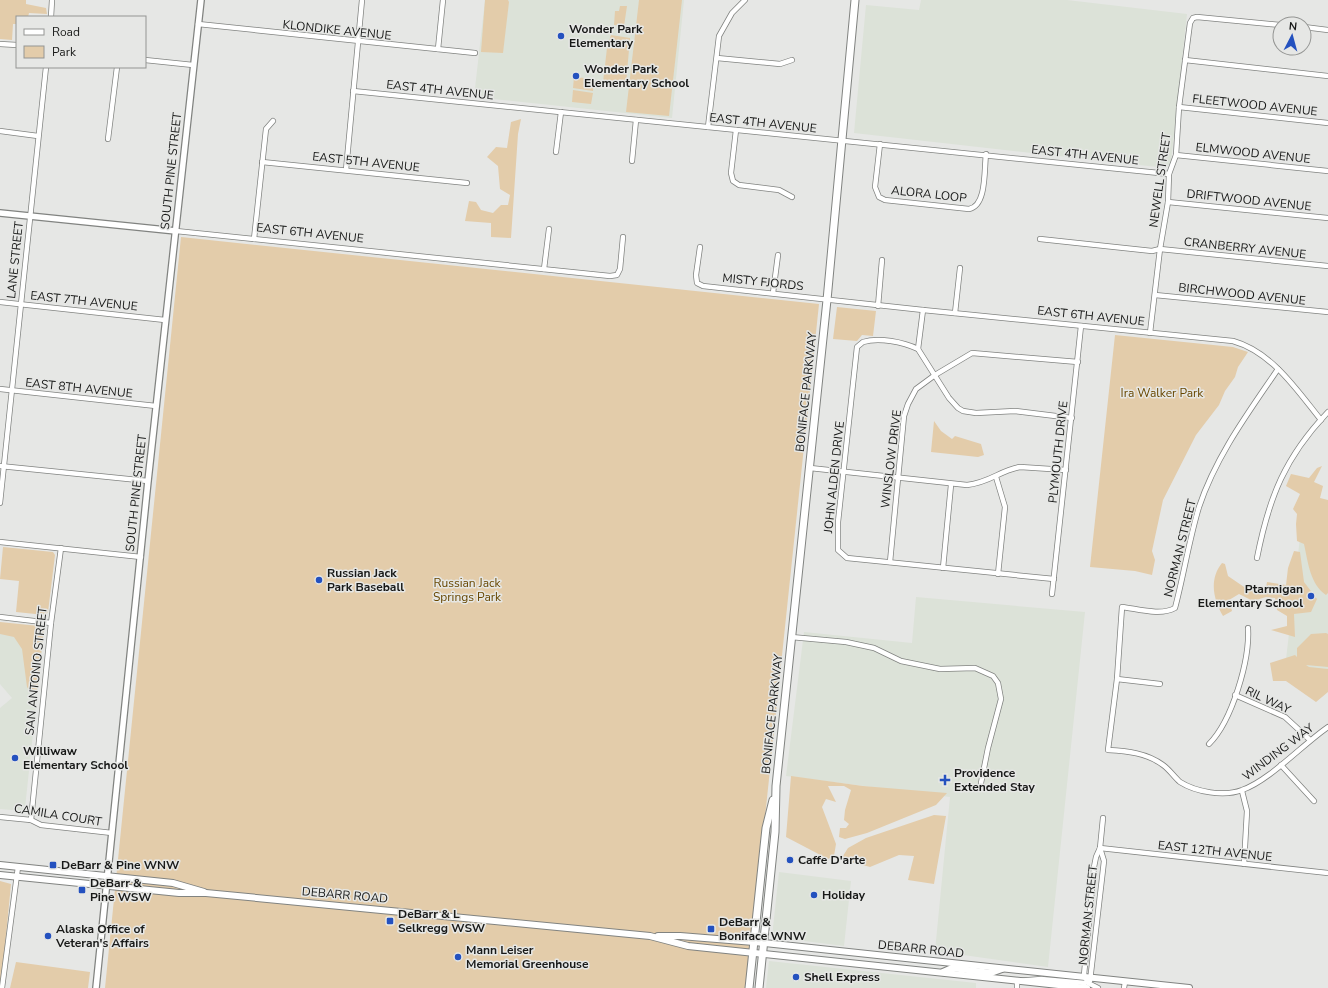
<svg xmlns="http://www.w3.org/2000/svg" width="1328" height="988" font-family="'Nunito Sans',sans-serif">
  <rect width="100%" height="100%" fill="#e6e7e5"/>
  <g fill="#dce2d8">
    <path d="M485 0H684L672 118 474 97Z"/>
    <path d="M921 0H1067L1187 14 1171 162 1166 168 854 133 866 5 919 10Z"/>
    <path d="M1303 511 1328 514V682L1284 677Z"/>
    <path d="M916 597 1085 612 1048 967 935 951 950 797 786 776 804 632 912 643Z"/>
    <path d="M0 623 41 627 44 631 25 808 23 811 0 809V708L12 698 0 684Z"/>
    <path d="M779 872 851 881 844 946 772 937Z"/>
    <path d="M769 961 976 983V988H766Z"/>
  </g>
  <g fill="#e3ccaa">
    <path d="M0 0H26V4L46 8 47 14 29 13 28 17H17V24H13L12 40 0 39Z"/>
    <path d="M485 0H508L509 2 503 53 481 52Z"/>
    <path d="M639 0H682L669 116 626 112Z"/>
    <path d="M620 6H627L624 26 614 25 615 11H619Z"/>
    <path d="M611 35 630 38 626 84 603 82 607 48Z"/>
    <path d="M574 77 594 79 593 91 573 88Z"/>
    <path d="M573 90 593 93 591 104 572 102Z"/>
    <path d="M521 119 518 134 511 238 491 237V223L465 221 469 201 476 202 481 210 493 213 501 205H508L510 195 500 189 498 166 487 157 496 147 507 148 511 122Z"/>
    <path d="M181 237 819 304 747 988H105Z"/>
    <path d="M837 307 876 311 873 336 862 335 857 341 833 339Z"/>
    <path d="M1115 335 1233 347 1248 352 1238 367 1235 377 1225 391 1219 405 1196 435 1163 500 1152 551 1155 560 1152 575 1135 571 1090 567Z"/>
    <path d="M934 421 941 431 952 439 955 436 981 444 984 455 978 457 931 452Z"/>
    <path d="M1322 466 1314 482 1323 486 1320 498 1328 500V593L1326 595C1310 584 1308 562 1304 544L1297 541 1296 524 1297 514 1293 509 1300 494 1286 486 1291 474 1309 478 1317 468Z"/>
    <path d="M3 547 53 552 55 555 48 612 45 615 16 612 19 581 0 579Z"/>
    <path d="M1294 551 1300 552 1304 582 1317 599 1311 612 1294 614 1295 637 1271 630 1287 626V616L1277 610 1275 598 1266 597 1253 601 1239 594 1229 600 1232 611 1223 616C1213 599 1209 579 1222 563L1225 564 1228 576 1247 589 1265 592 1267 582 1286 585 1288 568Z"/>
    <path d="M0 622 39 626 44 629 37 690 30 691 27 687 22 649 14 637 0 634Z"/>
    <path d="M1326 633 1328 634V667L1306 665 1309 667 1328 669V692L1316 702 1286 681H1273L1270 663 1295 655 1297 657V648L1311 634Z"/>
    <path d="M791 776 863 786 947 793 936 805 867 833 845 839 839 837 840 828H846L849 824 844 820 845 810 851 790 844 786H828L836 802 826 799 822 807 836 844 834 856 828 859 786 837Z"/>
    <path d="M934 815 946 816 934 884 908 880 914 856 899 855 870 867 841 859 848 848 866 838Z"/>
    <path d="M0 881 11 884 1 988H0Z"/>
    <path d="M16 962 90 972 88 988H10Z"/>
  </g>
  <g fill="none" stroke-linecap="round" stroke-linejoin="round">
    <g stroke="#818380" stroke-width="6">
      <g id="minor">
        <path d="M51 17 52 0"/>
        <path d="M198 24 475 53"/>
        <path d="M1304 27 1328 30"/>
        <path d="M0 44 17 45"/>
        <path d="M438 49 443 0"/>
        <path d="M717 58 780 64 792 60"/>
        <path d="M145 60 193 65"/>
        <path d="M1185 60 1328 76"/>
        <path d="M353 91 1169 174"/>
        <path d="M1179 107 1328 123"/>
        <path d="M708 127 719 36 732 13 745 0"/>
        <path d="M736 130 731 173 733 181 739 185 779 190 792 197"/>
        <path d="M0 131 38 136"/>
        <path d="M108 139 117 67"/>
        <path d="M880 144 875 187 879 197 885 200 969 209C987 206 984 169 986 154"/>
        <path d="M556 152 561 112"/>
        <path d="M1176 155 1328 171"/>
        <path d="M632 161 636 120"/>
        <path d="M262 162 467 183"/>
        <path d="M346 170 362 0"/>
        <path d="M1168 202 1328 218"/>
        <path d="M176 231 610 276 617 275 620 269 623 237"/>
        <path d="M254 239 266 129 273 121"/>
        <path d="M1040 239 1152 251 1160 249 1328 266"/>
        <path d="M700 247 696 275 697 283 703 286 923 310 1233 341C1272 352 1297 390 1321 420"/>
        <path d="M544 269 549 229"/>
        <path d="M773 293 778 255"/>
        <path d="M1155 295 1328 312"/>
        <path d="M0 302 165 320"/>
        <path d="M878 306 882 260"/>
        <path d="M923 310 918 349 949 398 958 408 963 411 976 413 1015 411 1072 418"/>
        <path d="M955 313 960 268"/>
        <path d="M1150 333 1160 249 1168 202 1169 174 1176 155 1179 107 1190 23 1193 18 1197 17 1280 25"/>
        <path d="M918 349C903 342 879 337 863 342L857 347 838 522V550L847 558 1054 579"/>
        <path d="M1278 369C1248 413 1216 456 1199 507 1189 540 1184 574 1175 608 1161 616 1138 609 1122 607L1117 679 1108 750C1127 751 1147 753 1163 765 1170 770 1174 777 1180 782 1196 792 1224 797 1242 790 1269 781 1303 744 1328 727"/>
        <path d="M0 389 156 406"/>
        <path d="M0 466 148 481"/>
        <path d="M810 468 967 485C989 483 1001 470 1020 467L1066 470"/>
        <path d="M996 477 1005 507 998 574"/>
        <path d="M0 503 46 67"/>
        <path d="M0 542 141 557"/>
        <path d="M1257 558C1269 497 1285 457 1328 412"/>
        <path d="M890 562 904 416 908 404 916 389 935 375 972 353 1078 362"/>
        <path d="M943 568 951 485"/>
        <path d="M1052 594 1081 326"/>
        <path d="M0 617 51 623"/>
        <path d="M791 637 846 642 874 648 901 661 940 669 975 668 993 676 998 683 1001 699 988 748 981 783"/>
        <path d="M1117 679 1160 684"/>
        <path d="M1235 695 1285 717 1310 740"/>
        <path d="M1209 744C1232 721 1250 660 1248 628"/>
        <path d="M1281 765 1314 801"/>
        <path d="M1242 791 1247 811 1244 864"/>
        <path d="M0 817 31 820 41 825 112 833"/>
        <path d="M31 820 51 623 61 548"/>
        <path d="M1100 848 1328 873"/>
        <path d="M2 988 18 867"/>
        <path d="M1017 988V981L1041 979 1085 983 1090 981 1104 861 1100 848"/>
        <path d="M1098 988 1088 983 1084 975 1094 867 1096 857 1100 848 1103 818"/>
        <path d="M1124 988 1125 982"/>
      </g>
    </g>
    <g stroke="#818380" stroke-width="8">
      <g id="tertiary">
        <path d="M0 213 176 231"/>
        <path d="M96 988 148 481 201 0"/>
      </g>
    </g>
    <g stroke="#818380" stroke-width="8">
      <g id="secondary">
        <path d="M0 865 173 883 204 892"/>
        <path d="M0 875 179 893H206L650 936 688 946 1087 988"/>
        <path d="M658 936H680L754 942 1189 988"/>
        <path d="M943 972 952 968 991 973 1002 969"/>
      </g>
    </g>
    <g stroke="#818380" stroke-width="9">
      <g id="primary">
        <path d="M749 988 766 828 773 800"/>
        <path d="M759 988 775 832 776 786 827 300 855 0"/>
      </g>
    </g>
    <use href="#minor" stroke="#fff" stroke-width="4.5"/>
    <use href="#tertiary" stroke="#fff" stroke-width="5.5"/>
    <use href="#secondary" stroke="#fff" stroke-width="6"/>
    <use href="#primary" stroke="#fff" stroke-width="7"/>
  </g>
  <g fill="#2451bf" stroke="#e6e7e5" stroke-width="1.5">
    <circle cx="561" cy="36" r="4"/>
    <circle cx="576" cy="76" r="4"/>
    <circle cx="319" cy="580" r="4"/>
    <circle cx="1311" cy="596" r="4"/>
    <circle cx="15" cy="758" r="4"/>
    <path d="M943 774h4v4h4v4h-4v4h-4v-4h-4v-4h4z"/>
    <circle cx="790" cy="860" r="4"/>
    <rect x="49" y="861" width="8" height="8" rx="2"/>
    <rect x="78" y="886" width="8" height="8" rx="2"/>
    <circle cx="814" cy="895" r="4"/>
    <rect x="386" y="917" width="8" height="8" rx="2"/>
    <rect x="707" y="925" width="8" height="8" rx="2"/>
    <circle cx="48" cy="936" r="4"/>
    <circle cx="458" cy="957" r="4"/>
    <circle cx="796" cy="977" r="4"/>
  </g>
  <g text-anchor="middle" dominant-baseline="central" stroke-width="3" stroke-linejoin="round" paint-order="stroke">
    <g font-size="12" font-weight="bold" fill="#181918" stroke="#e6e7e5" text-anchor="start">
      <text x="569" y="29">Wonder Park<tspan x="569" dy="14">Elementary</tspan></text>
      <text x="584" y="69">Wonder Park<tspan x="584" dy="14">Elementary School</tspan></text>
      <text x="327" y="573">Russian Jack<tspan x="327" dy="14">Park Baseball</tspan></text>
      <text x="1303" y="589" text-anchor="end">Ptarmigan<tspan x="1303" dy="14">Elementary School</tspan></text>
      <text x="23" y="751">Williwaw<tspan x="23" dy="14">Elementary School</tspan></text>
      <text x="954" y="773">Providence<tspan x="954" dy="14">Extended Stay</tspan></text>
      <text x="798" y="860">Caffe D'arte</text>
      <text x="61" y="865">DeBarr &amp; Pine WNW</text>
      <text x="90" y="883">DeBarr &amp;<tspan x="90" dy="14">Pine WSW</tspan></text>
      <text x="822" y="895">Holiday</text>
      <text x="398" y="914">DeBarr &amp; L<tspan x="398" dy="14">Selkregg WSW</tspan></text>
      <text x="719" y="922">DeBarr &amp;<tspan x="719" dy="14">Boniface WNW</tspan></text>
      <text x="56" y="929">Alaska Office of<tspan x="56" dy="14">Veteran's Affairs</tspan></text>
      <text x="466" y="950">Mann Leiser<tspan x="466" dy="14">Memorial Greenhouse</tspan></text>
      <text x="804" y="977">Shell Express</text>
    </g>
    <g font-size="12" fill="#181918" stroke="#e6e7e5">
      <text transform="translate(337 30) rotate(6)">KLONDIKE AVENUE</text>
      <text transform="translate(440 90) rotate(6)">EAST 4TH AVENUE</text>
      <text transform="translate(1255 105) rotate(6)">FLEETWOOD AVENUE</text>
      <text transform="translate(763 123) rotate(6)">EAST 4TH AVENUE</text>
      <text transform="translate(1253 153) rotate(6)">ELMWOOD AVENUE</text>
      <text transform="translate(1085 155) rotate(6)">EAST 4TH AVENUE</text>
      <text transform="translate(366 162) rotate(6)">EAST 5TH AVENUE</text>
      <text transform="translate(171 171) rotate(-84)">SOUTH PINE STREET</text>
      <text transform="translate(1160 180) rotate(-82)">NEWELL STREET</text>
      <text transform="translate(929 194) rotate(6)">ALORA LOOP</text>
      <text transform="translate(1249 200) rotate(6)">DRIFTWOOD AVENUE</text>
      <text transform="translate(310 233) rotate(6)">EAST 6TH AVENUE</text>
      <text transform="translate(1245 248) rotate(6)">CRANBERRY AVENUE</text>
      <text transform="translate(15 260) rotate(-84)">LANE STREET</text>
      <text transform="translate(763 282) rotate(6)">MISTY FJORDS</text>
      <text transform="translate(1242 294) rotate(6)">BIRCHWOOD AVENUE</text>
      <text transform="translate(84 301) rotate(6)">EAST 7TH AVENUE</text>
      <text transform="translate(1091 316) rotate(6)">EAST 6TH AVENUE</text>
      <text transform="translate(79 388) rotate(6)">EAST 8TH AVENUE</text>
      <text transform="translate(806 392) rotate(-84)">BONIFACE PARKWAY</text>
      <text transform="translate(1058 452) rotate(-84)">PLYMOUTH DRIVE</text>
      <text transform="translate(891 459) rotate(-83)">WINSLOW DRIVE</text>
      <text transform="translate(834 477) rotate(-84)">JOHN ALDEN DRIVE</text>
      <text transform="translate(136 493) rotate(-84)">SOUTH PINE STREET</text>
      <text transform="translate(1180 548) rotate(-76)">NORMAN STREET</text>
      <text transform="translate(36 671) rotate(-84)">SAN ANTONIO STREET</text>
      <text transform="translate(1268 700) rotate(25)">RIL WAY</text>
      <text transform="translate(772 714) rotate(-84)">BONIFACE PARKWAY</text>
      <text transform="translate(1278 752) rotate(-37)">WINDING WAY</text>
      <text transform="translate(58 815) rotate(9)">CAMILA COURT</text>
      <text transform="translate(1215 851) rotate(6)">EAST 12TH AVENUE</text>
      <text transform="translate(345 895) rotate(5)">DEBARR ROAD</text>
      <text transform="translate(1088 915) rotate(-84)">NORMAN STREET</text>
      <text transform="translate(921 949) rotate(6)">DEBARR ROAD</text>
    </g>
    <g font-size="12" fill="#684700" stroke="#e6e7e5">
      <text x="1162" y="393">Ira Walker Park</text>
      <text x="467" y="583">Russian Jack<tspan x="467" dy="14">Springs Park</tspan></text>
    </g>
  </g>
  <rect x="16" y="16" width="130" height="52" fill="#e6e7e5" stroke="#949593"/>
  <rect x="24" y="29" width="20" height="6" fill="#ffffff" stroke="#949593"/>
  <text x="52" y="36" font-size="12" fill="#181918">Road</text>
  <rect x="24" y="46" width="20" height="12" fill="#e3ccaa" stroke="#949593"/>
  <text x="52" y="56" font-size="12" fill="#181918">Park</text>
  <g transform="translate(1292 36) rotate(6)"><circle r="19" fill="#e6e7e5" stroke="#949593"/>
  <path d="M0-3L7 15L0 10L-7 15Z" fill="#2451bf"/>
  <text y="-6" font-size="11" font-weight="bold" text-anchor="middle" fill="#181918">N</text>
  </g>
</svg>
